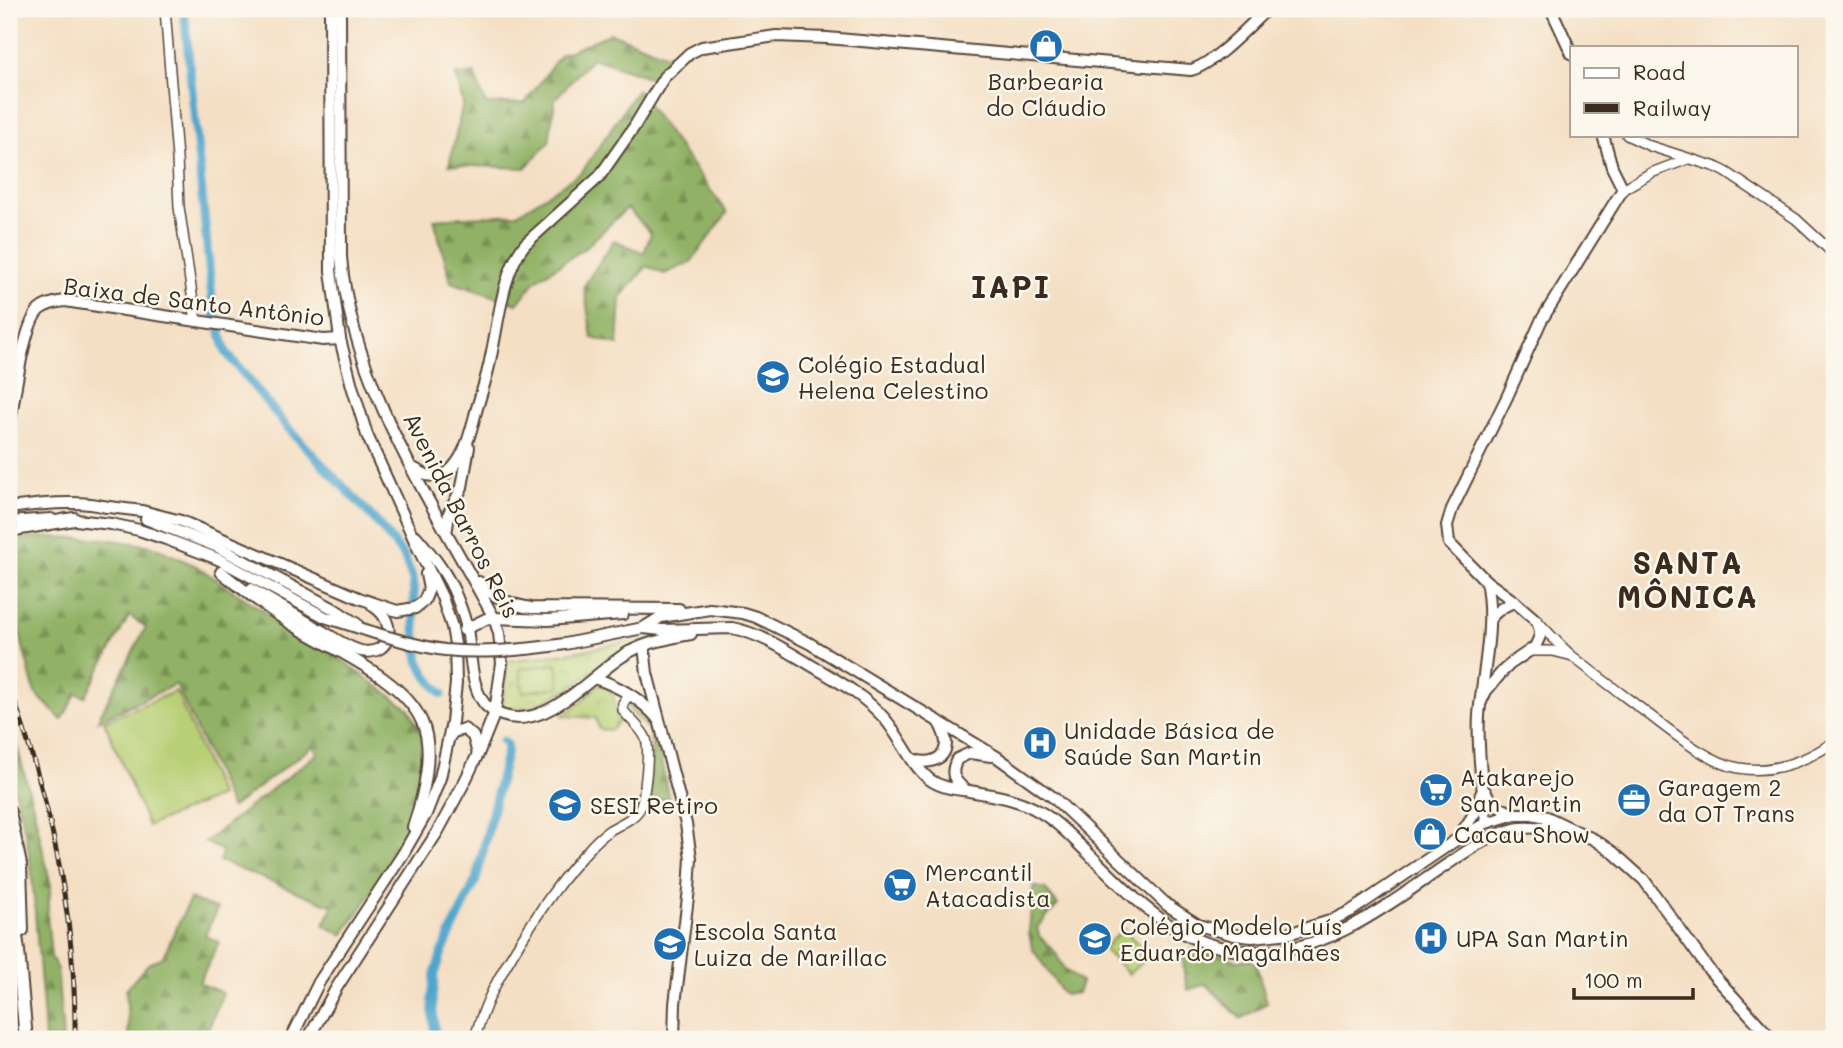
<svg xmlns="http://www.w3.org/2000/svg" width="1843" height="1048" font-family="Mali,sans-serif">
  <defs>
    <pattern id="forest-firs" width="22" height="20" patternUnits="userSpaceOnUse" patternTransform="scale(1.75)"><rect width="22" height="20" fill="#91b266"/><path d="M5 1l3.5 6h-7zM16 11l3.5 6h-7z" fill="#789153"/></pattern>
    <pattern id="park-crowns" width="20" height="18" patternUnits="userSpaceOnUse" patternTransform="scale(1.75)"><rect width="20" height="18" fill="#b7cf74"/><path d="M2 6a3 3 0 1 1 6 0M12 15a3 3 0 1 1 6 0" fill="none" stroke="#9eb264"/></pattern>
  </defs>
  <rect width="100%" height="100%" fill="#fbf7ec"/>
  <filter id="ink" filterUnits="userSpaceOnUse"><feTurbulence type="fractalNoise" baseFrequency=".0143" numOctaves="2"/><feDisplacementMap in="SourceGraphic" scale="14" xChannelSelector="R" yChannelSelector="G"/><feConvolveMatrix kernelMatrix="1 2 1 2 8 2 1 2 1" color-interpolation-filters="sRGB"/></filter>
  <filter id="wash" filterUnits="userSpaceOnUse"><feTurbulence type="fractalNoise" baseFrequency=".00686" numOctaves="4" result="noise"/><feDisplacementMap in="SourceGraphic" scale="28" xChannelSelector="R" yChannelSelector="G"/><feGaussianBlur stdDeviation="1.57" result="paint"/><feColorMatrix in="noise" values="0 0 0 0 0 0 0 0 0 0 0 0 0 0 0 0 0 1.4 0 .05"/><feComposite in="paint" operator="in"/></filter>
  <g filter="url(#wash)">
    <rect width="100%" height="100%" fill="#f4dfc4"/>
    <g fill="url(#forest-firs)" stroke="#666e42" stroke-width="2">
      <path d="M611 33 675 58 652 78 592 58 555 99 549 142 525 168 449 165 463 104 456 75 474 74 486 104 525 103 560 55Z"/>
      <path d="M637 90 727 213 690 263 664 274 647 266 621 297 618 345 592 338 584 286 614 240 644 253 651 233 627 208 585 248 536 280 517 304 451 282 434 219 517 214 582 172Z"/>
      <path d="M40 537 106 539 152 546 196 566 259 608 343 661 409 709 422 735 420 778 415 807 398 853 343 935 324 925 333 906 219 861 223 851 205 842 318 753 313 746 231 808 176 684 97 721 146 627 129 616 85 697 76 693 62 720 35 693 9 593V540Z"/>
      <path d="M631 700C660 727 660 763 669 799L655 800 650 796C650 782 655 743 649 732 643 722 632 716 627 706Z"/>
      <path d="M9 718 32 802 51 886 47 915 51 957 57 968 63 1039H45L43 1008 31 865 26 836 9 769Z"/>
      <path d="M1033 886 1045 889 1058 905 1037 927 1039 936 1055 952 1065 970 1081 982 1077 993 1064 995 1032 948 1029 932Z"/>
      <path d="M190 899 217 909 205 936 219 942 199 983 223 993 204 1039H129L126 989 148 964 163 957Z"/>
      <path d="M1194 949 1206 950 1212 956 1222 955 1237 961 1250 959 1256 964 1267 1003 1241 1019 1206 984 1188 990 1184 974 1183 956Z"/>
    </g>
    <g fill="url(#park-crowns)" stroke="#797c49" stroke-width="2">
      <path d="M663 635 621 651 568 689 531 708 503 707 507 661 573 652Z"/>
      <path d="M604 685C618 692 613 708 619 721L612 730 599 729 596 718 563 716 583 701 597 686Z"/>
    </g>
    <g fill="#b7cf74" stroke="#797c49" stroke-width="2">
      <path d="M557 664 560 687 523 692 520 669Z"/>
      <path d="M176 691 220 796 148 826 104 721Z"/>
      <path d="M1123 929 1149 955 1129 974 1103 949Z"/>
    </g>
    <g fill="none" stroke-linecap="round" stroke-linejoin="round">
      <g stroke="#50a6cc" stroke-width="9">
        <path d="M184 9 213 308 226 352 287 427 374 519 404 556 413 580 415 628 419 661 428 678 442 694"/>
        <path d="M435 1039 432 998 435 974 442 952 476 880 507 750 506 744 503 741"/>
      </g>
    </g>
  </g>
  <g filter="url(#ink)">
    <g fill="none" stroke-linecap="round" stroke-linejoin="round">
      <g stroke="#574537" stroke-width="12">
        <g id="minor">
          <path d="M165 9 177 158 179 207 196 321"/>
          <path d="M1627 135 1650 146 1716 167 1726 172 1796 219 1834 254"/>
          <path d="M1623 189 1651 173 1688 159"/>
          <path d="M1538 622C1549 633 1560 646 1572 656 1597 676 1623 695 1648 714 1672 732 1709 763 1739 768 1774 774 1806 761 1834 742"/>
          <path d="M1530 651H1553L1569 655"/>
          <path d="M475 1039C483 1004 501 973 520 942 541 909 563 876 590 848 596 841 603 835 610 830 620 824 634 819 640 808 645 796 650 751 646 739 642 728 629 719 623 710V703L630 694"/>
        </g>
      </g>
      <g stroke="#574537" stroke-width="14">
        <g id="major">
          <path d="M1551 9 1572 54"/>
          <path d="M9 427C14 402 23 325 39 310 46 304 56 302 65 301L323 340 340 339"/>
          <path d="M411 467 426 475 441 477C465 464 470 433 477 408 482 391 488 374 491 356 499 321 502 273 525 244L599 177 634 127 664 77 690 53 702 47 776 36 827 38 1191 70C1214 64 1249 26 1267 9"/>
          <path d="M101 506 142 511 181 521 359 598 397 611 415 608 424 601 429 589 426 574"/>
          <path d="M9 508C37 504 79 499 107 507"/>
          <path d="M67 519 111 524 139 530 166 539 218 559 325 617 375 633"/>
          <path d="M146 519 218 547 334 609 357 624"/>
          <path d="M9 522 51 519"/>
          <path d="M447 528 449 513 462 487 469 447"/>
          <path d="M416 536C433 556 448 574 457 598 461 608 465 619 467 629 471 651 470 695 490 709 539 743 592 672 629 652 648 642 670 638 691 634"/>
          <path d="M221 572C244 590 266 608 290 623 330 649 403 677 422 722 435 751 423 798 413 827"/>
          <path d="M1486 581C1495 625 1483 671 1479 715 1477 751 1483 788 1486 823"/>
          <path d="M479 582C493 598 511 605 531 608L679 609"/>
          <path d="M251 589C275 603 299 617 322 631 334 638 348 648 361 651 392 657 398 621 373 606"/>
          <path d="M1490 619C1497 610 1504 605 1515 602"/>
          <path d="M643 628 662 630 732 628C761 634 784 649 809 664 836 680 864 695 885 719 901 738 910 763 929 779 941 788 955 789 969 791 992 795 1015 798 1035 809 1056 820 1071 837 1088 853 1142 906 1188 958 1272 951 1334 946 1387 906 1436 872 1454 860 1471 847 1490 838 1500 834 1510 829 1520 828 1535 827 1548 828 1562 825"/>
          <path d="M464 630 486 619 494 618 548 620 623 614"/>
          <path d="M565 644 643 628 661 617 710 609 743 613 756 617 809 643 997 757 1054 798 1167 905 1198 925 1234 935 1252 937 1291 933 1330 921 1351 911 1456 840 1486 823 1515 814H1532L1547 817 1595 840 1614 853 1644 880 1709 970 1772 1039"/>
          <path d="M644 646 647 673 686 824 691 858 689 889 675 1004 674 1039"/>
          <path d="M594 678C619 686 641 699 658 719"/>
          <path d="M1481 702 1486 691 1502 672 1510 664 1535 647 1540 636V631L1537 621 1515 602 1486 581 1449 543 1447 525 1452 509 1507 397 1541 321 1623 189 1612 167 1603 135"/>
          <path d="M448 739 453 732 464 729 473 736 478 754"/>
          <path d="M913 759C926 765 945 761 946 744 946 736 942 728 938 721"/>
          <path d="M965 790C953 779 950 774 957 759L970 753 991 756"/>
          <path d="M1485 791C1492 804 1501 809 1515 814"/>
          <path d="M1460 835 1476 811 1481 794"/>
          <path d="M291 1039 319 982 403 854 426 814 440 778 452 722 456 683 455 644 452 627 442 597 418 548 367 435 352 386 340 339 331 271 330 9"/>
          <path d="M308 1039 337 987 438 831 464 783 478 754 495 712 502 663 499 633 494 618C435 508 351 384 341 257L340 9"/>
        </g>
      </g>
      <g stroke="#574537" stroke-width="16">
        <g id="highway">
          <path d="M9 530 74 519"/>
          <path d="M9 812 20 865 22 930"/>
          <path d="M9 883 18 951 26 1039"/>
        </g>
      </g>
      <use href="#minor" stroke="#fff" stroke-width="9"/>
      <use href="#major" stroke="#fff" stroke-width="10"/>
      <use href="#highway" stroke="#fff" stroke-width="12"/>
      <g stroke="#3b2a1e" stroke-width="5">
        <path id="rail" d="M9 683C22 724 36 764 46 806 65 881 76 961 75 1039"/>
      </g>
      <use href="#rail" stroke="#fbf7ec" stroke-width="2.5" stroke-dasharray="8" stroke-linecap="butt"/>
      <g stroke="#574537" stroke-width="14" stroke-linecap="butt">
        <path id="major-bridge" d="M375 633C398 640 421 647 445 650 484 654 525 650 565 644"/>
      </g>
      <use href="#major-bridge" stroke="#fff" stroke-width="10"/>
    </g>
  </g>
  <defs>
    <g id="shop-disc" transform="scale(1.75)"><circle r="9.5" fill="#1f6fb2" stroke="#fbf7ec"/><path d="M-5-2.5h2.3a2.7 3.5 0 0 1 5.4 0H5L5.5 6h-11ZM-1.5-2.5h3a1.5 2.3 0 0 0-3 0Z" fill="#fff"/></g>
    <g id="school-disc" transform="scale(1.75)"><circle r="9.5" fill="#1f6fb2" stroke="#fbf7ec"/><path d="M0-5L7-2L0 1L-7-2ZM-4 1L0 2.5L4 1V4Q0 6-4 4Z" fill="#fff"/></g>
    <g id="hospital-disc" transform="scale(1.75)"><circle r="9.5" fill="#1f6fb2" stroke="#fbf7ec"/><path d="M-5-5h3v3.5h4V-5h3V5h-3V1.5h-4V5h-3Z" fill="#fff"/></g>
    <g id="supermarket-disc" transform="scale(1.75)"><circle r="9.5" fill="#1f6fb2" stroke="#fbf7ec"/><path d="M-6-5.5h2.5l.6 2H6L4.5 2H-2.5L-4.4-4H-6ZM-1.5 3.2a1.3 1.3 0 1 0 .1 0ZM3 3.2a1.3 1.3 0 1 0 .1 0Z" fill="#fff"/></g>
    <g id="office-disc" transform="scale(1.75)"><circle r="9.5" fill="#1f6fb2" stroke="#fbf7ec"/><path d="M-6-3h4V-5.5h4V-3h4V5H-6ZM-1-4.5V-3h2v-1.5ZM-6 0V1H6V0Z" fill="#fff"/></g>
  </defs>
  <g fill-rule="evenodd">
    <use href="#shop-disc" x="1046" y="46"/>
    <use href="#school-disc" x="773" y="377"/>
    <use href="#hospital-disc" x="1040" y="743"/>
    <use href="#supermarket-disc" x="1436" y="790"/>
    <use href="#office-disc" x="1634" y="800"/>
    <use href="#school-disc" x="565" y="805"/>
    <use href="#shop-disc" x="1430" y="834"/>
    <use href="#supermarket-disc" x="900" y="885"/>
    <use href="#hospital-disc" x="1431" y="938"/>
    <use href="#school-disc" x="1095" y="939"/>
    <use href="#school-disc" x="670" y="944"/>
  </g>
  <g text-anchor="middle" dominant-baseline="central" stroke-width="5" stroke-linejoin="round" paint-order="stroke">
    <g font-size="23" fill="#3b2a1e" stroke="#fbf7ec" text-anchor="start">
      <text x="1046" y="81" text-anchor="middle">Barbearia<tspan x="1046" dy="26">do Cláudio</tspan></text>
      <text x="798" y="364">Colégio Estadual<tspan x="798" dy="26">Helena Celestino</tspan></text>
      <text x="1064" y="730">Unidade Básica de<tspan x="1064" dy="26">Saúde San Martin</tspan></text>
      <text x="1460" y="777">Atakarejo<tspan x="1460" dy="26">San Martin</tspan></text>
      <text x="1658" y="787">Garagem 2<tspan x="1658" dy="26">da OT Trans</tspan></text>
      <text x="590" y="805">SESI Retiro</text>
      <text x="1454" y="834">Cacau Show</text>
      <text x="925" y="872">Mercantil<tspan x="925" dy="26">Atacadista</tspan></text>
      <text x="1120" y="926">Colégio Modelo Luís<tspan x="1120" dy="26">Eduardo Magalhães</tspan></text>
      <text x="694" y="931">Escola Santa<tspan x="694" dy="26">Luiza de Marillac</tspan></text>
      <text x="1456" y="938">UPA San Martin</text>
    </g>
    <g font-size="23" fill="#3b2a1e" stroke="#fbf7ec">
      <text transform="translate(194 301) rotate(7)">Baixa de Santo Antônio</text>
      <text transform="translate(462 515) rotate(63)">Avenida Barros Reis</text>
    </g>
    <g font-size="30" font-weight="bold" letter-spacing="2" fill="#3b2a1e" stroke="#fbf7ec">
      <text x="1011" y="286">IAPI</text>
      <text x="1688" y="562">SANTA<tspan x="1688" dy="34">MÔNICA</tspan></text>
    </g>
  </g>
  <rect width="1843" height="1048" fill="none" stroke="#fbf7ec" stroke-width="35"/>
  <rect x="1570" y="46" width="228" height="91" fill="#fbf7ec" stroke="#aea59a" stroke-width="2"/>
  <rect x="1584" y="68" width="35" height="10" fill="#ffffff" stroke="#aea59a" stroke-width="2"/>
  <text x="1633" y="80" font-size="21" fill="#3b2a1e">Road</text>
  <rect x="1584" y="103" width="35" height="10" fill="#3b2a1e" stroke="#aea59a" stroke-width="2"/>
  <text x="1633" y="116" font-size="21" fill="#3b2a1e">Railway</text>
  <path d="M1574 988v10h119v-10" fill="none" stroke="#3b2a1e" stroke-width="3.5"/>
  <text x="1584" y="988" font-size="21" fill="#3b2a1e" stroke="#fbf7ec" stroke-width="5" paint-order="stroke">100 m</text>
</svg>
